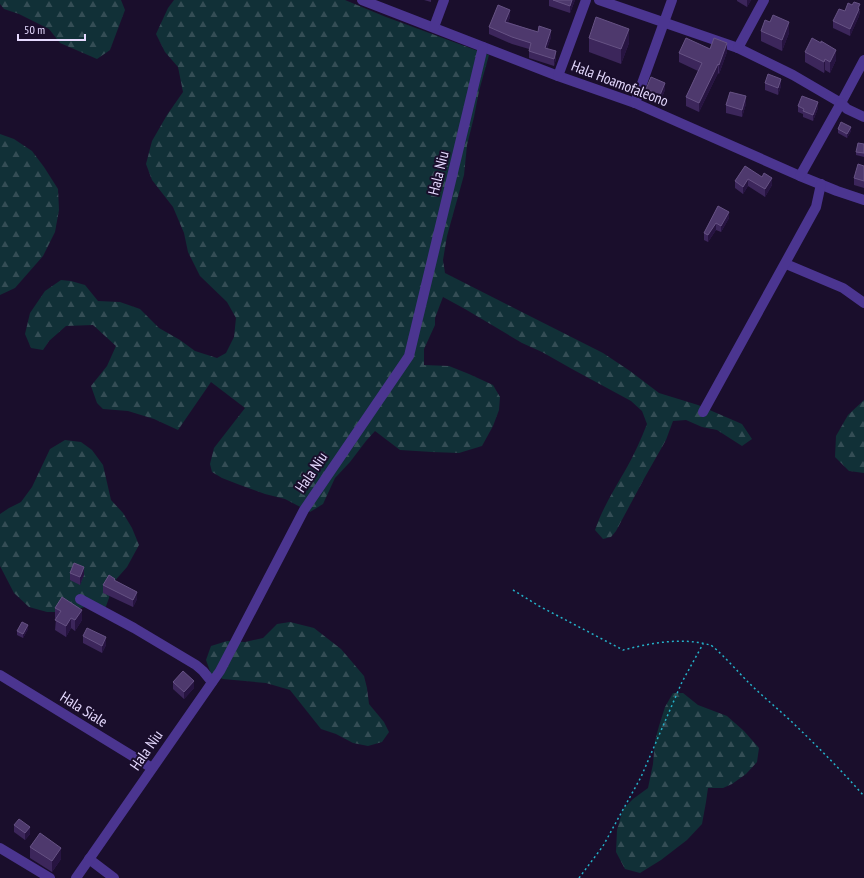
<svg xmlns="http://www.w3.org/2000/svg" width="864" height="878" font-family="'PT Sans Narrow',sans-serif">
  <defs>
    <pattern id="forest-firs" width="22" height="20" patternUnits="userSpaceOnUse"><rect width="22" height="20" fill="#113037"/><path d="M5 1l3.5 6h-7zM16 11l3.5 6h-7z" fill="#344d55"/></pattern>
  </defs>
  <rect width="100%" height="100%" fill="#1a0e2c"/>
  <g fill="url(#forest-firs)">
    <path d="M0 0H121L125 10 110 50 97 59 60 43 49 29 19 14 4 9 0 4Z"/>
    <path d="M174 0H345L386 17 489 55 479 91 474 117 467 145 464 175 447 236 443 260 445 273 603 353 630 371 659 393 698 405 742 424 752 439 742 446 717 430 702 427 686 420 673 421 666 440 645 477 616 531 611 537 603 539 595 530C603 507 614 490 626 469 634 455 641 439 647 424L642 411 631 401 572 369 542 352 522 343 465 309 443 297 435 318V325L424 349V365L449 366 469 374 493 385 500 397 499 410 493 426 482 446 459 453 432 452 400 450 375 431 366 441 350 462 335 478 323 504 310 512 285 499 265 494 240 485 222 478 212 472 210 464 214 448 245 408 211 382 178 430 154 419 128 411 103 409 97 403 91 386 107 366 116 346 93 325 66 326 49 341 43 350 31 348 25 334 30 313 45 291 61 280 71 281 85 285 98 301 120 302 140 309 159 328 180 340 195 351 217 358 226 353 234 337 236 318 227 302 200 276 188 252 184 233 173 207 152 180 146 164 152 141 167 115 183 92 178 67 165 52 156 34 168 8Z"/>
    <path d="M0 134 14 139 32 151 44 167 58 189 59 210 55 232 43 256 15 288 0 295Z"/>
    <path d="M864 400V473L849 471 835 457 836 436 848 415Z"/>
    <path d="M65 440 81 442 92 450 103 465 111 500 123 513 132 528 139 545 127 567 112 584 109 598 105 609 85 607 63 612H47L29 607 14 593 0 566V514L9 508 21 502 32 487 50 449Z"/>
    <path d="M290 622 314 628 341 649 364 676 367 688 369 704 384 722 389 732 382 742 368 746 353 743 336 734 321 729 290 690 266 683 223 679 211 674 206 660 211 646 227 641 245 642 263 638 277 624Z"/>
    <path d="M673 693H683L698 705 727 716 744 731 759 748 757 762 746 774 732 784 723 788H708L706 802 702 824 687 840 661 860 640 873 625 869 616 852 617 830 623 809 633 799 648 788 653 764 655 741 659 726 665 707Z"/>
  </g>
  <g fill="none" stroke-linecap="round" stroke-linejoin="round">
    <g stroke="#24b1c9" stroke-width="1.5" stroke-dasharray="2 3" stroke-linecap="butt">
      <path d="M513 590 539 606 623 650C651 643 682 637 710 645 715 646 741 675 747 681 761 695 777 708 792 722 817 746 841 770 864 796"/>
      <path d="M579 878 603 846 641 777 682 682 703 644"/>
    </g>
    <g stroke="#4b3590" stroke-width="10">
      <path d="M362 0 558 76 635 103 800 176 837 191 864 200"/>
      <path d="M599 0 738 48 793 75 841 103 864 60"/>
      <path d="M434 27 444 0"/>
      <path d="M738 48 764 0"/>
      <path d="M558 76 586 0"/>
      <path d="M635 103 672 0"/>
      <path d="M800 176 841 103 847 109 864 117"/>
      <path d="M786 264 843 288 864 303"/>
      <path d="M703 412 816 207 821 184"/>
      <path d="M80 599 134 628 196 665 203 671 212 682"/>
      <path d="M0 675 152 768"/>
      <path d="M0 848 50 878"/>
      <path d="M89 859 114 878"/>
      <path d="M76 878 220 671 304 510 409 356 483 47"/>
    </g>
  </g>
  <g fill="#3c265b">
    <path d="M424 0H431V2Z"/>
    <path d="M549 0H575L570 13 549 6Z"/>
    <path d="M737 0H751L747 7 737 1Z"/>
    <path d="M860 11 859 16 850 36 833 28V21Z"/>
    <path d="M510 17 508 22 551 37 547 49 556 59 554 66 529 58V49L512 44 489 34V27Z"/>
    <path d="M761 31 789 33 782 51 761 41Z"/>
    <path d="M589 38 629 43 621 64 589 52Z"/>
    <path d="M710 49 727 52 719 74 718 73 699 112 686 106V97L698 71 679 62V53Z"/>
    <path d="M805 52 836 60 830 73 825 70 824 73 805 62Z"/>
    <path d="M765 83 781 86 778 95 765 90Z"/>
    <path d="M646 89 665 90 660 102 646 96Z"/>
    <path d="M746 104 742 117 726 113V105Z"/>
    <path d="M798 106 818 108 813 121 803 117V114L798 112Z"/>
    <path d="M838 129 851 131 847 138 838 133Z"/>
    <path d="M864 144V157L856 155V152Z"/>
    <path d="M745 166 772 185 765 197 748 186 743 194 735 188V181Z"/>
    <path d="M864 166V188L854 185V178Z"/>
    <path d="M718 206 729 218 721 232 716 230 708 242 704 240V233Z"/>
    <path d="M70 573 84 575 80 585 70 580Z"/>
    <path d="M115 581 137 599 133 607 103 593V585Z"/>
    <path d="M55 608 82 620 75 631 71 628 66 637 55 630 56 619 55 618Z"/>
    <path d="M28 629 23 638 17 635V631Z"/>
    <path d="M83 636 106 645 102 653 83 643Z"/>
    <path d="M173 682 194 688 184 699 173 689Z"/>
    <path d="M14 825 30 834 25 840 14 832Z"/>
    <path d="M30 847 61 859 52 872 30 858Z"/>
  </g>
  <g fill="#271441">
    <path d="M572 0H575L570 13V6Z"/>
    <path d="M747 0H751L747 7Z"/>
    <path d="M860 4 859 16 850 36V29Z"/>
    <path d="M510 10V17L505 29V22Z"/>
    <path d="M789 22V33L782 51V40Z"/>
    <path d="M629 29V43L621 64V49Z"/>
    <path d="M551 30V37L545 55V48Z"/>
    <path d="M727 43V52L719 74V65Z"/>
    <path d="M836 50V60L830 73V62Z"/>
    <path d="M556 51V59L554 66V59Z"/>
    <path d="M825 59V70L824 73V62Z"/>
    <path d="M718 64V73L699 112V103Z"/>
    <path d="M781 79V86L778 95V88Z"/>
    <path d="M665 83V90L660 102V95Z"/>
    <path d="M746 96V104L742 117V110Z"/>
    <path d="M818 102V108L813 121V115Z"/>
    <path d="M851 127V131L847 138V134Z"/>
    <path d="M772 178V185L765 197V189Z"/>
    <path d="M748 179V186L743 194V187Z"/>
    <path d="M729 212V218L721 232V226Z"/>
    <path d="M716 223V230L708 242V235Z"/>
    <path d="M84 567V575L80 585V577Z"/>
    <path d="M137 592V599L133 607V600Z"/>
    <path d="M82 610V620L75 631V620Z"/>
    <path d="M71 618V628L66 637V626Z"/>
    <path d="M28 625V629L23 638V634Z"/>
    <path d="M106 637V645L102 653V646Z"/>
    <path d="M194 681V688L184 699V692Z"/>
    <path d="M30 827V834L25 840V833Z"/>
    <path d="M61 848V859L52 872V861Z"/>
  </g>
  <g fill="#4e396d" stroke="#665284">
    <path d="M553 0H572L570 6Z"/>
    <path d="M854 2 860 4 858 8 859 9 850 29 833 21 839 9 845 11 848 3 852 5Z"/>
    <path d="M498 5 510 10 505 22 538 32 539 26 551 30 545 48 556 51 554 59 529 51 531 43 512 37 489 27Z"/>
    <path d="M773 15 789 22 782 40 761 31 765 20 770 22Z"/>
    <path d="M596 17 629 29 621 49 589 38Z"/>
    <path d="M686 38 710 49 714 38 727 43 719 65 718 64 699 103 686 97 702 63 679 53Z"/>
    <path d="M812 38 821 43V41L836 50 830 62 825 59 824 62 805 52Z"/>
    <path d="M768 74 781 79 778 88 765 83Z"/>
    <path d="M651 77 665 83 660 95 646 89Z"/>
    <path d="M730 92 746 96 742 110 726 105Z"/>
    <path d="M802 96 818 102 813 115 803 111 804 109 798 106Z"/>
    <path d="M841 122 851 127 847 134 838 129Z"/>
    <path d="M858 143 864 144V153L856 152Z"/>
    <path d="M858 164 864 166V181L854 178Z"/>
    <path d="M745 166 762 177 764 173 772 178 765 189 748 179 743 187 735 181Z"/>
    <path d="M718 206 729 212 721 226 716 223 708 235 704 233Z"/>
    <path d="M74 563 84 567 80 577 70 573Z"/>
    <path d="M109 575 115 579 114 580 137 592 133 600 103 585Z"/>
    <path d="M62 597 82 610 75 620 71 618 66 626 55 620 61 611 55 608Z"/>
    <path d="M22 622 28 625 23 634 17 631Z"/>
    <path d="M87 628 106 637 102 646 83 636Z"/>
    <path d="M183 671 194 681 184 692 173 682Z"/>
    <path d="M19 819 30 827 25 833 14 825Z"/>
    <path d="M40 833 61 848 52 861 30 847Z"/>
  </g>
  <g text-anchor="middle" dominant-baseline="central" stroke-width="4" stroke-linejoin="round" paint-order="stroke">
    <g font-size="15" fill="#e6daff" stroke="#1a0e2c">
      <text transform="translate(620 83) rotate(21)">Hala Hoamofaleono</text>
      <text transform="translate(438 173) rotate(-76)">Hala Niu</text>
      <text transform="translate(311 472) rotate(-56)">Hala Niu</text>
      <text transform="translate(84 709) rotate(32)">Hala Siale</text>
      <text transform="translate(146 750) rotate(-55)">Hala Niu</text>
    </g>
  </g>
  <path d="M18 34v6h67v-6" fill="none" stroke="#e6daff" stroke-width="2"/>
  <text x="24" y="34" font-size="12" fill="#e6daff" stroke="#1a0e2c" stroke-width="3" paint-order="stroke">50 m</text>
</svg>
